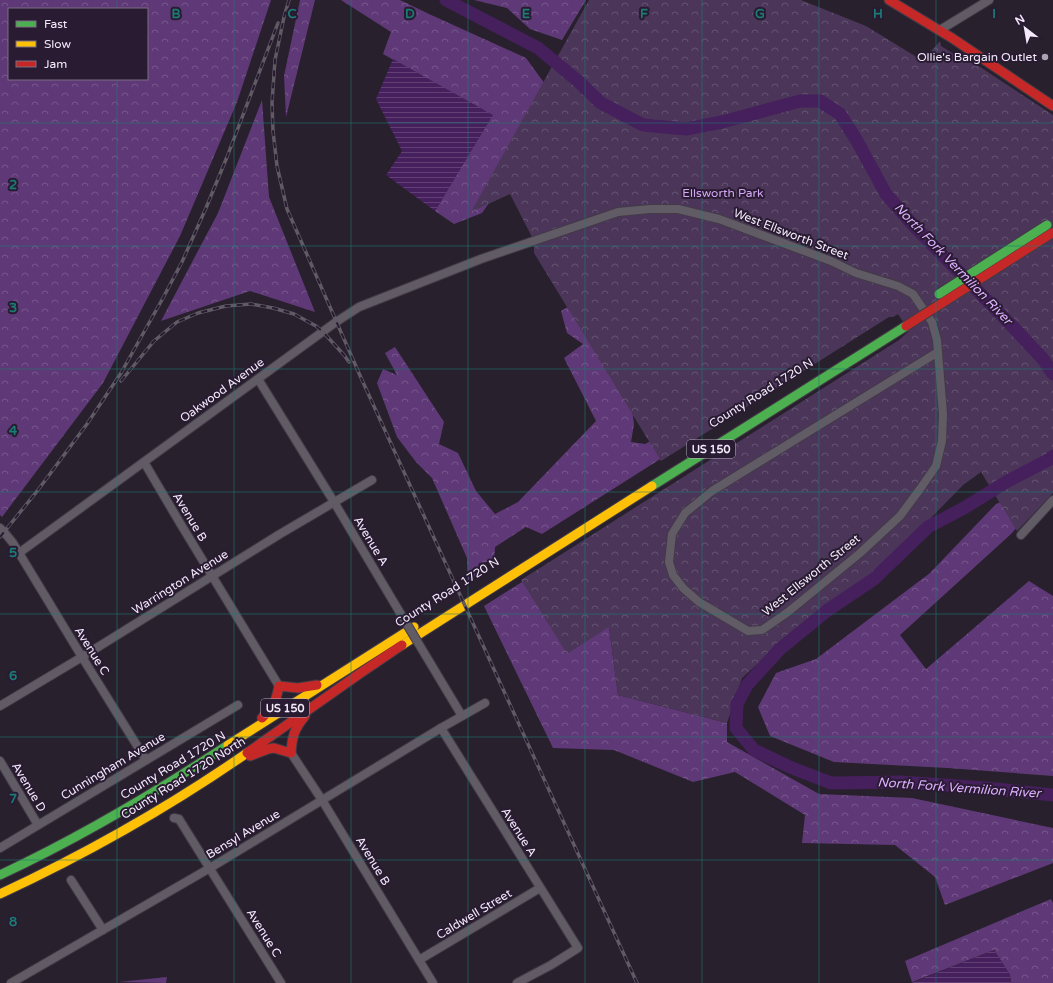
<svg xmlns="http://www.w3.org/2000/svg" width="1053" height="983" font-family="'Varela Round',sans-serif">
  <defs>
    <pattern id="forest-crowns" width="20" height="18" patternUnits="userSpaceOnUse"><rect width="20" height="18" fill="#5f3977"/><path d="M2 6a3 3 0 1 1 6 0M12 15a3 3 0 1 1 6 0" fill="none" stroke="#76568b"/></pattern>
    <pattern id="park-crowns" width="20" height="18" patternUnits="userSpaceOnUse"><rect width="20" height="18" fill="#4b3659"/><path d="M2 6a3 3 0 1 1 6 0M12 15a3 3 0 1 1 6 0" fill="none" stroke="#655372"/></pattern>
    <pattern id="water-rules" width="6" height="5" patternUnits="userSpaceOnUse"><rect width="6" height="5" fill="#461f5d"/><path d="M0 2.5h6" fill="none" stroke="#614075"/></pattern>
  </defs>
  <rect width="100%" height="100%" fill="#28202d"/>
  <g fill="url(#forest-crowns)" fill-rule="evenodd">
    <path d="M0 0H271L237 102 180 236 103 383 2 517 0 515ZM9 9H147V79H9Z"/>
    <path d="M300 0H315L286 117 284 76Z"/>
    <path d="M341 0H400L429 14 526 58 553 95 515 166 482 213 454 224 435 211 492 115 383 54 391 32Z"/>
    <path d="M474 0H586L562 40 530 29 507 8Z"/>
    <path d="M262 100 269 197 315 312 250 291 161 321 218 213Z"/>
    <path d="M578 301 630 392 634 424 631 442 645 444 694 419 703 432 542 534 526 527 495 547 494 561 479 563 477 575 468 580 467 558 432 478 416 462 397 437 377 383 383 369 397 375 385 353 395 347 444 422 439 444 458 453 476 491 495 514 518 502 596 421 564 358 583 344 567 333 561 311Z"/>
    <path d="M1053 480V486L1011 534 900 635 926 669 1029 581 1053 596V776L948 768 834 762 770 736 758 707 776 673 816 659 930 573 996 504Z"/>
    <path d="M559 560 609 627 618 695 727 723V742L819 794 912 798 1053 828V863L945 905 935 877 895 845 802 843 805 815 735 772 693 782 614 750 553 748 484 606 522 582Z"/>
    <path d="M1051 899 1053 903V983H1011L1010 975 994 950 912 982 905 961Z"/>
    <path d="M167 977 166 983 119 982Z"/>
  </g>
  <path fill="url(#park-crowns)" d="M589 0H801L866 26 923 61 940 41 941 46 965 61 974 63 1053 115V493L1017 531 981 472 963 485 925 524 874 572 800 625 742 678 727 723 618 695 609 627 567 654 521 580 899 340 909 331 898 314 893 317H889L661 461 534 253V241L510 194 471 212Z"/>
  <g fill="url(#water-rules)">
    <path d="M393 59 493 115 435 211 386 175 402 151 376 99Z"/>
    <path d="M994 950 1010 975 1011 983H911Z"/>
  </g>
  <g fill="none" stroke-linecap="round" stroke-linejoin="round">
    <g stroke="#461f5d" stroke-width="13">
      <path d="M446 0 538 48 578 81 601 103 643 125 686 129 722 122 800 101H820L840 114 857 141 886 194 912 224 1013 327 1043 359 1053 374"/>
      <path d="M1053 456 1050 459 1006 482 964 508 928 527 874 579 828 610 780 649 747 685 737 704 736 728 754 750 792 768 831 783 900 782 986 788 1053 795"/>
    </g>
    <g stroke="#423b46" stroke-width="10">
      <g id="street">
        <path d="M940 30 989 0"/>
        <path d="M258 379 334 502 399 611"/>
        <path d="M144 462 180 523 279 686"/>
        <path d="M0 528 4 532 13 543 82 657 146 760"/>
        <path d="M1021 535 1053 500"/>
        <path d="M19 553 292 354 336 322 359 307 481 259 618 212 650 209H678L719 219 831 261 856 273 898 286 913 294 932 322 937 340 943 414 942 441 936 466 920 489 900 516 859 554 788 612 762 630 748 631 699 602 683 588 673 575 669 562 672 534 685 513 712 491 938 352"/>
        <path d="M426 656 462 716"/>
        <path d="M0 706 82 657 280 534 372 480"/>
        <path d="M441 728 578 948 551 965 517 983"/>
        <path d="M291 753 322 800 433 983"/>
        <path d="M0 761 38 825"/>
        <path d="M174 818 179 819 281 983"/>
        <path d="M0 848 238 705"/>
        <path d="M71 880 103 930"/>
        <path d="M419 960 540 888"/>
        <path d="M11 983 210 868 441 728 485 703"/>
      </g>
    </g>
    <g stroke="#423b46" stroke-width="11">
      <g id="fast">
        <path d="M652 486 906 326"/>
        <path d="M0 875C79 838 155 793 228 745"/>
      </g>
    </g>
    <g stroke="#423b46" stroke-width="11">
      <g id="slow">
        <path d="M402 645 652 486"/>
        <path d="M228 745 414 627"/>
        <path d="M0 894C86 854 169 807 247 753"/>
      </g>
    </g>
    <g stroke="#423b46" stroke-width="11">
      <g id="jam">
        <path d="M889 0 952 38 1053 106"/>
        <path d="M262 718C273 707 276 702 279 686L298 688 317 685"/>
        <path d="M247 753 362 672 402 645"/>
        <path d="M250 756 268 749 274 748 291 753C292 737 294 729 305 716"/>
      </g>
    </g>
    <use href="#street" stroke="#615b66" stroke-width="8"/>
    <use href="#fast" stroke="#4caf50" stroke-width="9"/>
    <use href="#slow" stroke="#ffc107" stroke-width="9"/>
    <use href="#jam" stroke="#c62828" stroke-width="9"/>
    <g stroke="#5f5a64" stroke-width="3.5">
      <g id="rail">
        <path d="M289 0 284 17 275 60 272 103 273 131 277 166 287 209 362 380 637 983"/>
        <path d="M121 381 154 341 177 322 198 313 226 306 251 304 273 308 294 314 316 326 323 332 344 355 349 362"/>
        <path d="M0 537 38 490 87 424 121 373 163 298 182 262 206 208 227 157 278 23"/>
      </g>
    </g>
    <use href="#rail" stroke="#291b32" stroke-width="2" stroke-dasharray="6" stroke-linecap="butt"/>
    <g stroke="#423b46" stroke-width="10" stroke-linecap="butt">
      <path id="street-bridge" d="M399 611 426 656"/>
    </g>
    <g stroke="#423b46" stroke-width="11" stroke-linecap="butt">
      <path id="fast-bridge" d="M939 294 1047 225"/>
    </g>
    <g stroke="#423b46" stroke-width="11" stroke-linecap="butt">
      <path id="jam-bridge" d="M906 326 1052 233"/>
    </g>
    <use href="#street-bridge" stroke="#615b66" stroke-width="8"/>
    <use href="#fast-bridge" stroke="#4caf50" stroke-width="9"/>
    <use href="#jam-bridge" stroke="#c62828" stroke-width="9"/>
  </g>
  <path fill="none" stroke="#1a7c75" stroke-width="1" stroke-opacity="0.55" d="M117 0V9M234 0V983M351 0V983M468 0V983M585 0V983M702 0V983M819 0V983M936 0V983M117 79V983M0 123H1053M0 246H1053M0 369H1053M0 492H1053M0 614H1053M0 737H1053M0 860H1053"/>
  <circle fill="#aca3b2" stroke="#291b32" stroke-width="1.5" cx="1045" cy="57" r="4"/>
  <g text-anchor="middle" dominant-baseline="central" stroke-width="4" stroke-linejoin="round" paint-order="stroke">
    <g fill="#291b32" stroke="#b6acbe" stroke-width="1">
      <rect x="687" y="440" width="48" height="18" rx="3"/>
      <rect x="261" y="699" width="48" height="18" rx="3"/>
    </g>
    <g font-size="11" font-weight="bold" fill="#f3eafa">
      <text x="711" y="449">US 150</text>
      <text x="285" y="708">US 150</text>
    </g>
    <g font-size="12" fill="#f3eafa" stroke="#291b32" text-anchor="end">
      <text x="1037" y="57">Ollie's Bargain Outlet</text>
    </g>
    <g font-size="12" fill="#d6a8f6" stroke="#291b32">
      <text x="723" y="193">Ellsworth Park</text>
    </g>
    <g font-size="12" fill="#f3eafa" stroke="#291b32">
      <text transform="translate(791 234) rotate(21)">West Ellsworth Street</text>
      <text transform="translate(222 390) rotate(-36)">Oakwood Avenue</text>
      <text transform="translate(761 393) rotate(-32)">County Road 1720 N</text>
      <text transform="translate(190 517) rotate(59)">Avenue B</text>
      <text transform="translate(371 541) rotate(59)">Avenue A</text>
      <text transform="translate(811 575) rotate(-39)">West Ellsworth Street</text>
      <text transform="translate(180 582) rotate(-32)">Warrington Avenue</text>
      <text transform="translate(447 592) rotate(-32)">County Road 1720 N</text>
      <text transform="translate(92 651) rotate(58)">Avenue C</text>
      <text transform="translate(173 765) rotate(-31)">County Road 1720 N</text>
      <text transform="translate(113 766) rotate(-31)">Cunningham Avenue</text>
      <text transform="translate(183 778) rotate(-32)">County Road 1720 North</text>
      <text transform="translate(29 787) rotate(59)">Avenue D</text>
      <text transform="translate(519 832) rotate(58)">Avenue A</text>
      <text transform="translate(243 834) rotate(-31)">Bensyl Avenue</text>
      <text transform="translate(373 861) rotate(59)">Avenue B</text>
      <text transform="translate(474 914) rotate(-31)">Caldwell Street</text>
      <text transform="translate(264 933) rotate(58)">Avenue C</text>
    </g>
    <g font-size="13" font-style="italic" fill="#deb0ff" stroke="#291b32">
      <text transform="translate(953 264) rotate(46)">North Fork Vermilion River</text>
      <text transform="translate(959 788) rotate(4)">North Fork Vermilion River</text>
    </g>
  </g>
  <g font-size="13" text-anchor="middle" font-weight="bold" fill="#1a7c75" stroke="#291b32" stroke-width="4" stroke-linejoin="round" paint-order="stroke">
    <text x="176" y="18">B</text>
    <text x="292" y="18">C</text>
    <text x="410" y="18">D</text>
    <text x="526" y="18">E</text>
    <text x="644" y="18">F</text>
    <text x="760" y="18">G</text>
    <text x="878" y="18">H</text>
    <text x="994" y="18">I</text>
    <text x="13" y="189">2</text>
    <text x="13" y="312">3</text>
    <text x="13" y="435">4</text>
    <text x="13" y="557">5</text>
    <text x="13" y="680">6</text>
    <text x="13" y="803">7</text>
    <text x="13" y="926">8</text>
  </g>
  <rect x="8" y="8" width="140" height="72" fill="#291b32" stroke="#7a6e82"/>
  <rect x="16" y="21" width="20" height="6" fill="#4caf50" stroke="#7a6e82"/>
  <text x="44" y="28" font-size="12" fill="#f3eafa">Fast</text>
  <rect x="16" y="41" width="20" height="6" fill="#ffc107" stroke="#7a6e82"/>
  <text x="44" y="48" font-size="12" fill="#f3eafa">Slow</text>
  <rect x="16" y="61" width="20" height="6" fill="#c62828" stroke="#7a6e82"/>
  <text x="44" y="68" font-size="12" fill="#f3eafa">Jam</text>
  <g transform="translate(1025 28) rotate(329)" stroke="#291b32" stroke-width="3" paint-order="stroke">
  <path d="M0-3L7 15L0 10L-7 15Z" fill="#f3eafa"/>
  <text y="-6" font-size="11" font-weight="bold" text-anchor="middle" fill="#f3eafa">N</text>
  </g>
</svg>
